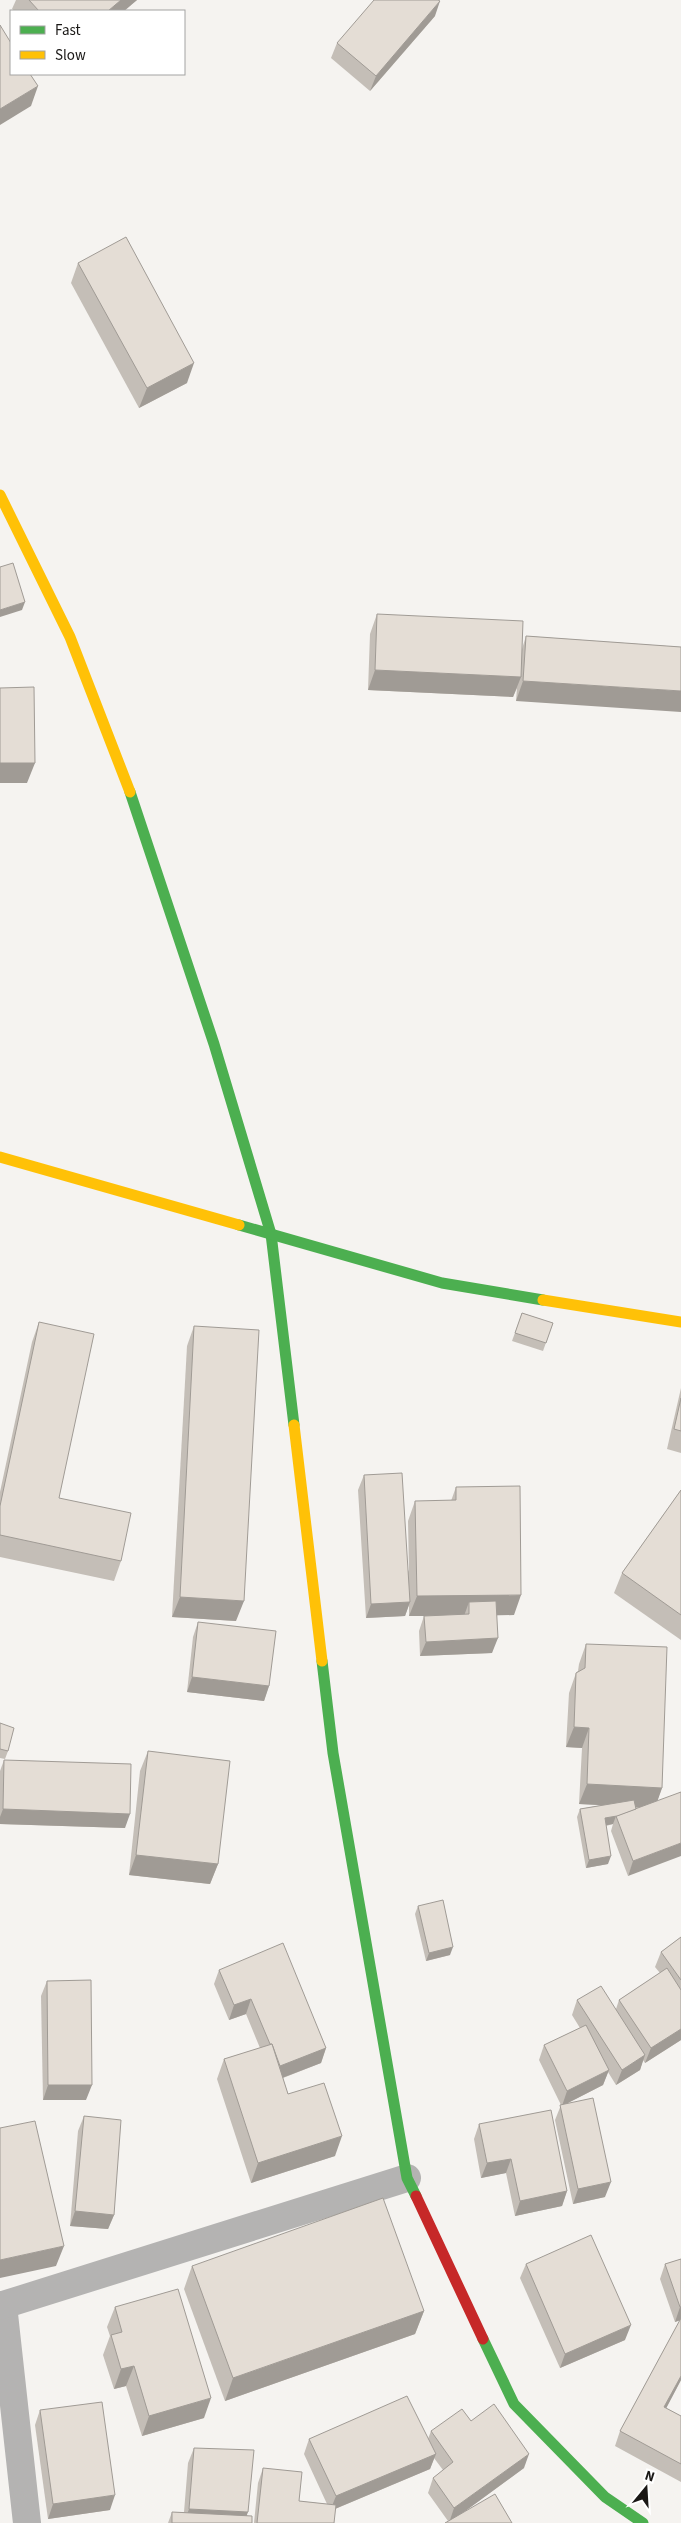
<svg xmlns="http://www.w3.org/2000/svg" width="681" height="2523" font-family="'Source Sans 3',sans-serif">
  <rect width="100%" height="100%" fill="#f5f3f0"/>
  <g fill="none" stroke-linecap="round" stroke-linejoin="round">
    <g stroke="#b4b3b2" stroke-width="28">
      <path d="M3 2305 27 2523"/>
      <path d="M0 2306 407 2178"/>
    </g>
    <g stroke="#4caf50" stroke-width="11">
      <path d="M130 792 214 1044 271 1234 294 1425"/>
      <path d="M239 1225 442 1283 543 1300"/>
      <path d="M322 1661 333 1753 407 2178 416 2196"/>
      <path d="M483 2339 514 2404 605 2497 643 2523"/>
    </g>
    <g stroke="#ffc107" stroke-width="11">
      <path d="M0 495 70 637 130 792"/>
      <path d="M0 1157 239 1225"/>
      <path d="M543 1300 681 1322"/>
      <path d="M294 1425 322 1661"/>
    </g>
    <path stroke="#c62828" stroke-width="11" d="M416 2196 483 2339"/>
  </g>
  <g fill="#c4beb7">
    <path d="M16 0H137L124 11H15L12 9Z"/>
    <path d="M435 16 370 91 331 58 337 43Z"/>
    <path d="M78 263 187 383 139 408 71 283Z"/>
    <path d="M377 614 522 649 526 636 681 647 516 701 517 688 513 697 368 690 370 634Z"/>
    <path d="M522 1313 553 1323 543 1351 512 1341Z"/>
    <path d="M39 1322 59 1498 121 1561 114 1581 0 1557V1492L32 1342Z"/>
    <path d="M194 1326 236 1621 172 1617 187 1346Z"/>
    <path d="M681 1388V1453L667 1449Z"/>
    <path d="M364 1475 409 1572 408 1521 415 1501H451L456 1487 514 1615H497L492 1653 420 1656 419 1631 424 1616H409V1605L405 1616 366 1618 358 1490Z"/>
    <path d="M681 1490V1640L614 1593 622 1573Z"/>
    <path d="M198 1622 269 1686 264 1701 187 1692 193 1637Z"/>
    <path d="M586 1644 662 1788 628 1876 611 1831 613 1824 606 1826 608 1864 586 1868 577 1817 580 1809 602 1805 579 1804 582 1748 566 1747 569 1693 576 1673 578 1671 579 1664Z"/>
    <path d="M0 1723 8 1751 5 1759 0 1758Z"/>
    <path d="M148 1751 218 1864 210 1884 129 1875 140 1771Z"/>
    <path d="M4 1760 125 1828 0 1824V1771Z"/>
    <path d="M418 1906 450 1955 426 1961 415 1914Z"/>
    <path d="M681 1937V2040L645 2063 643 2060 640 2070 616 2085 608 2072 603 2085 566 2104 605 2197 573 2204 555 2120 561 2105 539 2060 544 2045 580 2028 572 2015 577 2000 616 2009 619 2000 660 1973 655 1967 661 1952Z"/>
    <path d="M219 1970 326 2048 321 2063 283 2078 288 2094 335 2156 251 2183 217 2079 224 2059 260 2048 246 2014 229 2020 214 1984Z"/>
    <path d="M47 1981 86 2100H43L41 1996Z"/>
    <path d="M84 2116 114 2215 108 2229 70 2226 78 2131Z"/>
    <path d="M479 2124 567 2191 562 2206 515 2216 506 2173 481 2178 474 2139Z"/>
    <path d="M681 2259V2380L666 2408 681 2416V2482L615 2446 620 2431 680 2320 675 2322 660 2279 665 2264Z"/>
    <path d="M526 2264 625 2340 560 2368 520 2278Z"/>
    <path d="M192 2266 424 2311 415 2334 225 2401 184 2289Z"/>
    <path d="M115 2307 204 2418 142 2436 126 2386 114 2389 103 2355 110 2336 107 2327Z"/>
    <path d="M40 2410 110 2510 48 2519 35 2425Z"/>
    <path d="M471 2421 524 2468 461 2514 448 2521 428 2493 433 2478 443 2470 434 2458 430 2469 335 2509 334 2523H254L258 2483 263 2468 299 2501 327 2504 304 2454 309 2439H428L431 2431Z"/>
    <path d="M194 2448 247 2515 252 2523H168L172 2512H184L188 2463Z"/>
  </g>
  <g fill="#a09b95">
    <path d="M121 0H137L124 11H108Z"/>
    <path d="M440 1 435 16 370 91 376 76Z"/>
    <path d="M38 86 31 106 0 125V109Z"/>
    <path d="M194 363 187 383 139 408 147 388Z"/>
    <path d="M25 602 22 610 0 617V610Z"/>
    <path d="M375 670 521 677 513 697 368 690Z"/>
    <path d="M523 681 681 691V712L516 701Z"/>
    <path d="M0 763H35L27 783H0Z"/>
    <path d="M521 1595 514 1615 468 1616 469 1614V1602L464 1616H409L417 1596Z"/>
    <path d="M180 1597 244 1601 236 1621 172 1617Z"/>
    <path d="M410 1602 405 1616 366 1618 371 1604Z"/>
    <path d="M498 1638 492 1653 420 1656 426 1642Z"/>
    <path d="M192 1677 269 1686 264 1701 187 1692Z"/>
    <path d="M574 1727 589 1728 582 1748 566 1747Z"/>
    <path d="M587 1784 662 1788 655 1808 579 1804Z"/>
    <path d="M3 1809 130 1814 125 1828 0 1824V1817Z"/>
    <path d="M637 1813 616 1816 613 1824 602 1826 605 1818Z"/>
    <path d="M681 1843V1856L628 1876 633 1861Z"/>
    <path d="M136 1855 218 1864 210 1884 129 1875Z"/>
    <path d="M611 1856 608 1864 586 1868 589 1860Z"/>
    <path d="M453 1947 450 1955 426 1961 429 1953Z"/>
    <path d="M251 1999 246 2014 229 2020 234 2005Z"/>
    <path d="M681 2029V2040L645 2063 651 2048Z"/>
    <path d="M326 2048 321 2063 274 2081 280 2066Z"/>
    <path d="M645 2055 640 2070 616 2085 622 2070Z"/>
    <path d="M609 2070 603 2085 562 2106 567 2091Z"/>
    <path d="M48 2085H92L86 2100H43Z"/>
    <path d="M342 2136 335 2156 251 2183 258 2163Z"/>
    <path d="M511 2159 506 2173 481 2178 487 2163Z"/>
    <path d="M611 2182 605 2197 573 2204 578 2189Z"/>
    <path d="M567 2191 562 2206 515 2216 520 2201Z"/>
    <path d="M75 2211 114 2215 108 2229 70 2226Z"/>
    <path d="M64 2246 56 2266 0 2278V2260Z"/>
    <path d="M680 2307H681V2320L675 2322Z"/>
    <path d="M424 2311 415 2334 225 2401 233 2378Z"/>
    <path d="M631 2325 625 2340 560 2368 565 2354Z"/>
    <path d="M134 2366 126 2386 114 2389 121 2369Z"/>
    <path d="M681 2376V2380L659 2422 664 2407Z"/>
    <path d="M211 2398 204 2418 142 2436 149 2416Z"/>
    <path d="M436 2454 430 2469 330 2511 336 2496Z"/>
    <path d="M529 2454 524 2468 449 2523 454 2508Z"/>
    <path d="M115 2495 110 2510 48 2519 53 2504Z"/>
    <path d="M189 2509 248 2512 244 2523H184Z"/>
  </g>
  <g fill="#e4ddd5" stroke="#a09b95">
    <path d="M29 0H121L108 11H39Z"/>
    <path d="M374 0H438L440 1 376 76 337 43Z"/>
    <path d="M0 25 11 43V74H30L38 86 0 109Z"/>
    <path d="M126 237 194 363 147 388 78 263Z"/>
    <path d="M13 563 25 602 0 610V567Z"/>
    <path d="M377 614 523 621 521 677 375 670Z"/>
    <path d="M526 636 681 647V691L523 681Z"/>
    <path d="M34 687 35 763H0V688Z"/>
    <path d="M522 1313 553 1323 546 1343 515 1333Z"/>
    <path d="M39 1322 94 1334 59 1498 131 1513 121 1561 0 1535V1506Z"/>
    <path d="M194 1326 259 1330 244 1601 180 1597Z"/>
    <path d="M681 1398V1431L674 1429Z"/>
    <path d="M402 1473 410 1602 371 1604 364 1475Z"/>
    <path d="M520 1486 521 1595 417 1596 415 1501 456 1500V1487Z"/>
    <path d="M681 1490V1615L622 1573Z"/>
    <path d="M496 1601 498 1638 426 1642 424 1616 469 1614V1602Z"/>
    <path d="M198 1622 276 1631 269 1686 192 1677Z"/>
    <path d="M586 1644 667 1647 662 1788 587 1784 589 1728 574 1727 576 1673 585 1668Z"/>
    <path d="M0 1723 14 1728 8 1751 0 1749Z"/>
    <path d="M148 1751 230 1761 218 1864 136 1855Z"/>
    <path d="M4 1760 131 1764 130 1814 3 1809Z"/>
    <path d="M681 1792V1843L633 1861 616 1816Z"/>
    <path d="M634 1800 636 1809 617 1816 605 1818 611 1856 589 1860 580 1809Z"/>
    <path d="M443 1900 453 1947 429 1953 418 1906Z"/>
    <path d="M681 1937V1980L661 1952Z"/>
    <path d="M283 1943 326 2048 280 2066 272 2044H270L251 1999 234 2005 219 1970Z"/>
    <path d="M667 1968 681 1990V2029L651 2048 619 2000Z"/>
    <path d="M91 1980 92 2085H48L47 1981Z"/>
    <path d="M601 1986 645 2055 622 2070 577 2000Z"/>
    <path d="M586 2025 609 2070 567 2091 544 2045Z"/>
    <path d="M272 2044 288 2094 324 2083 342 2136 258 2163 224 2059Z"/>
    <path d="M593 2098 611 2182 578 2189 560 2105Z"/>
    <path d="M551 2110 567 2191 520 2201 511 2159 487 2163 479 2124Z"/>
    <path d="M84 2116 121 2120 114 2215 75 2211Z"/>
    <path d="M35 2121 64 2246 0 2260V2128Z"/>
    <path d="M383 2198 424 2311 233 2378 192 2266Z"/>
    <path d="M591 2235 631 2325 565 2354 526 2264Z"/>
    <path d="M681 2259V2307H680L665 2264Z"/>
    <path d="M178 2289 211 2398 149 2416 134 2366 121 2369 111 2335 122 2332 115 2307Z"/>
    <path d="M681 2318V2376L664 2407 681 2416V2464L620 2431Z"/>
    <path d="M407 2396 436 2454 336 2496 309 2439Z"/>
    <path d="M102 2402 115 2495 53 2504 40 2410Z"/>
    <path d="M494 2404 529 2454 454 2508 433 2478 453 2462 431 2431 462 2409 471 2421Z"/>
    <path d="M194 2448 254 2450 248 2512 189 2509Z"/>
    <path d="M263 2468 302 2472 299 2501 336 2505 334 2523H257Z"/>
    <path d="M495 2494 512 2523H445Z"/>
    <path d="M172 2512 252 2516V2523H172Z"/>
  </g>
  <rect x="10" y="10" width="175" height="65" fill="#ffffff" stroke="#a3a3a2"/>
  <rect x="20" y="26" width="25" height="8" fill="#4caf50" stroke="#a3a3a2"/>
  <text x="55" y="35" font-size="15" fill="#1a1816">Fast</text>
  <rect x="20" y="51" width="25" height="8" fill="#ffc107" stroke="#a3a3a2"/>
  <text x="55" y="60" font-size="15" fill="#1a1816">Slow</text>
  <g transform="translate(646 2488) rotate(18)" stroke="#ffffff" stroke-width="4" paint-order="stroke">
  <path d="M0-4L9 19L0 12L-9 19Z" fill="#1a1816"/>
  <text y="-8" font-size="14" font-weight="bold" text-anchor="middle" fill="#1a1816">N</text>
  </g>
</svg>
